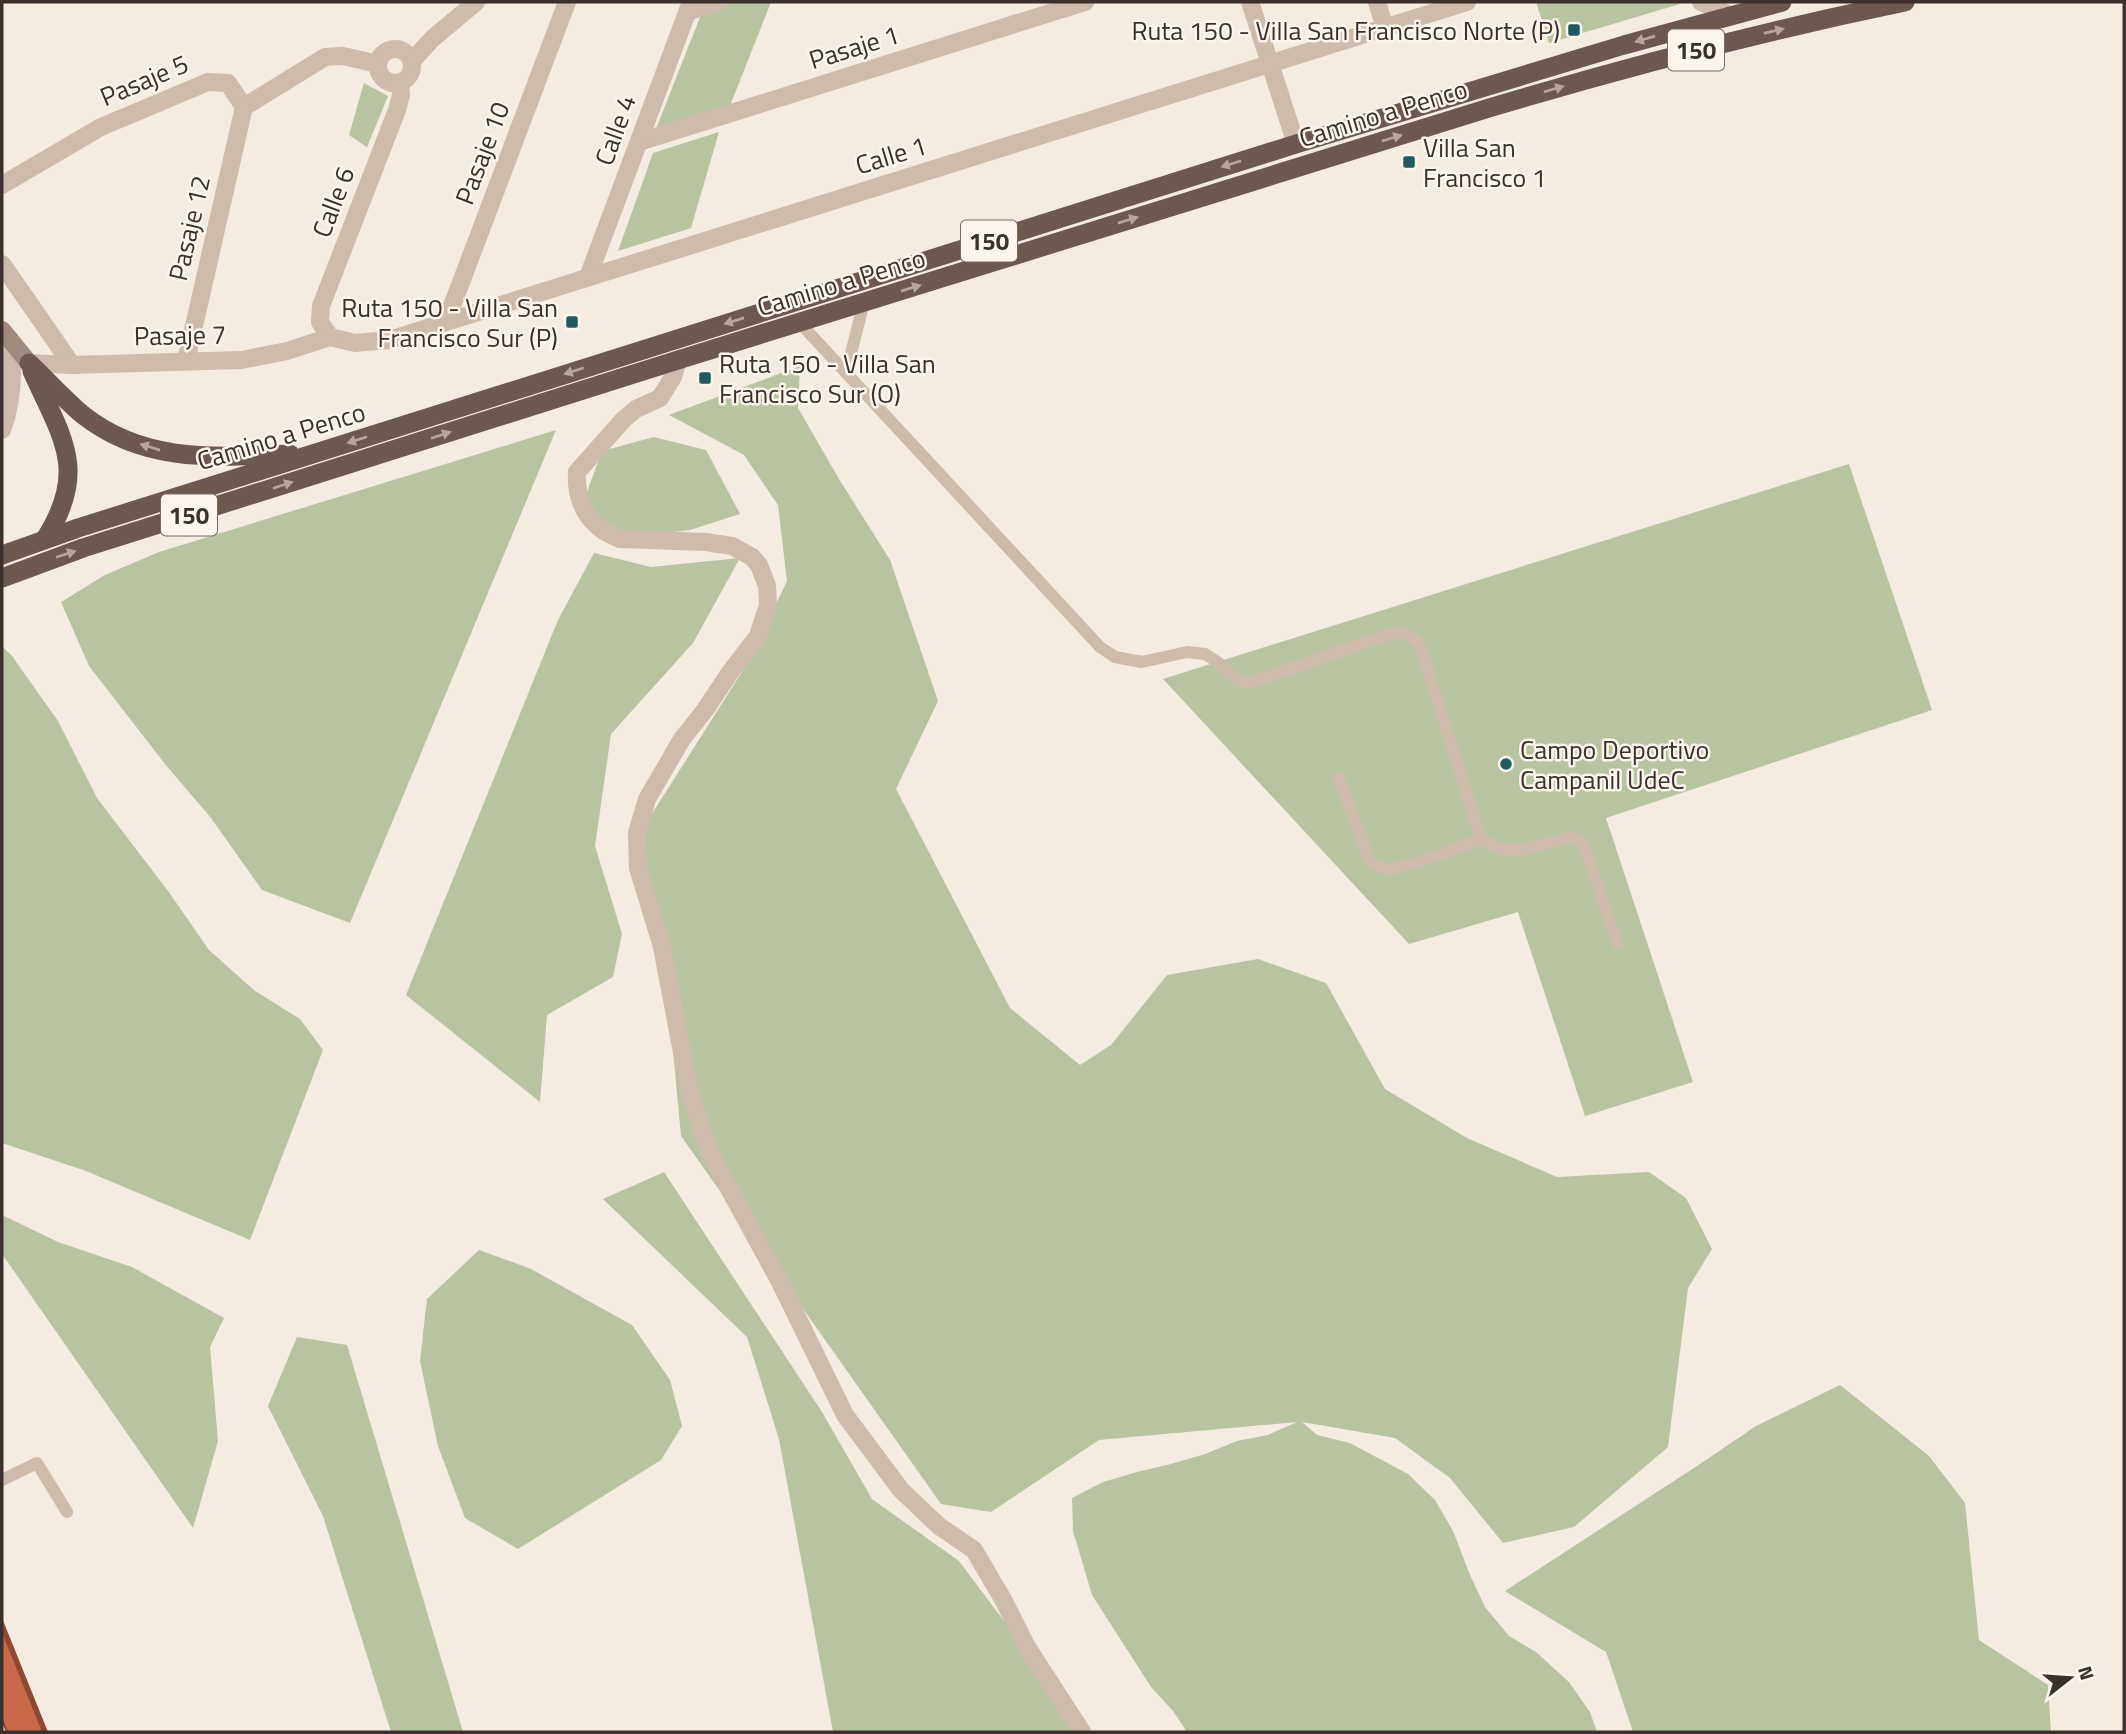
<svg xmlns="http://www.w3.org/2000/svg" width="2126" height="1734" font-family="'Titillium Web',sans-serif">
  <rect width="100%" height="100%" fill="#f4ebe1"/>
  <g fill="#b8c4a0">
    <path d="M706 2H771L730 106 656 129Z"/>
    <path d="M1536 2H1676L1680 4 1549 43Z"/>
    <path d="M364 83 388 96 367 147 349 135Z"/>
    <path d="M719 132 691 228 618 251 653 153Z"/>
    <path d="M800 366 798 408 839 479 890 560 938 701 896 789 1010 1008 1080 1065 1111 1045 1167 975 1258 959 1326 983 1385 1089 1467 1138 1557 1177 1649 1172 1686 1198 1712 1249 1688 1288 1668 1447 1574 1527 1503 1543 1450 1478 1395 1438 1302 1422 1317 1435 1350 1443 1408 1474 1435 1500 1453 1531 1470 1575 1485 1607 1509 1636 1536 1652 1569 1682 1590 1712 1597 1732H1187L1173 1711 1151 1687 1092 1595 1073 1531 1072 1498 1103 1482 1137 1472 1171 1464 1205 1454 1237 1441 1268 1435 1297 1422 1099 1440 991 1512 941 1504 681 1136 666 974 634 842 747 664 787 581 778 505 744 455 669 415Z"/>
    <path d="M556 430 350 923 262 890 211 818 165 764 89 666 61 602 105 575 159 552Z"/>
    <path d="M654 437 706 450 740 514 690 530 633 537 580 511 602 451Z"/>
    <path d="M1849 464 1932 710 1606 818 1693 1082 1585 1116 1518 912 1409 944 1163 679Z"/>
    <path d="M594 553 651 567 740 558 693 643 611 734 595 846 622 934 613 977 547 1015 540 1102 406 995 558 620Z"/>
    <path d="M2 646 12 656 58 721 97 798 168 891 209 950 255 991 300 1019 323 1050 250 1240 86 1171 2 1143Z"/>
    <path d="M664 1172 822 1412 872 1499 959 1561 1087 1732H833L779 1439 747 1337 603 1199Z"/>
    <path d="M2 1215 58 1242 132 1267 224 1318 210 1347 218 1441 193 1528 2 1254Z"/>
    <path d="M479 1250 531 1269 632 1325 670 1380 682 1426 661 1460 518 1549 465 1518 438 1446 420 1361 427 1299Z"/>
    <path d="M297 1337 347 1345 463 1732H391L323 1516 268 1406Z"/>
    <path d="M1840 1385 1929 1456 1965 1503 1979 1640 2048 1685 2051 1732H1633L1606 1652 1505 1591 1700 1464 1756 1426Z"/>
  </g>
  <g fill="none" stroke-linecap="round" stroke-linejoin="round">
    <g stroke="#cdbbac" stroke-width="12">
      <path d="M799 322 1100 647 1115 657 1142 662 1187 652 1205 654 1219 663 1239 682H1253L1393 633C1406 633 1415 637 1421 648L1481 839 1503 850H1521L1572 837 1584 845 1617 943"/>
      <path d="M846 373 864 302"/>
      <path d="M1339 778 1368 857C1372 864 1377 868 1386 869 1401 871 1463 846 1481 839"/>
      <path d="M2 1480 37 1463 67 1512"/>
    </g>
    <g stroke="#cdbbac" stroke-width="18">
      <path d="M1250 2 1296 144"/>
      <path d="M1377 2 1385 28"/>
      <path d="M1701 2 1730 15"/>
      <path d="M687 12 719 2"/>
      <circle cx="395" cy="66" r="17"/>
      <path d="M412 61 432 39 476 2"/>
      <path d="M244 107 325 57 343 56 378 64"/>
      <path d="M639 142 1085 2"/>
      <path d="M2 185 101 127 208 82 228 83 244 107"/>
      <path d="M2 264 72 365"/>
      <path d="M588 277 691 2"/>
      <path d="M446 322 567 2"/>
      <path d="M330 337 355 343 389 340 1467 2"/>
      <path d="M330 337 320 322 321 306 397 110 401 95 400 83"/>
      <path d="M678 360 673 377 660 398 636 409 623 420 577 472C575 504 590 528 620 539L706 542 732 546 752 557 759 565 767 586 768 605 758 636 731 671 705 710 682 739 647 799 637 833 638 868 662 947 688 1084 705 1140 715 1163 780 1282 845 1415 901 1490 939 1526 974 1550 1004 1601 1027 1647 1082 1732"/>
      <path d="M186 361 244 107"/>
      <path d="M29 363 72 365 241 360 287 351 330 337"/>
    </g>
    <path stroke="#cdbbac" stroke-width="18" d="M2 430C13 401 14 373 10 342"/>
    <path stroke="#a18a7d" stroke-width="18" d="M2 330 29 363"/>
    <g stroke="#6c584f" stroke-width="19">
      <path d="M29 363C47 380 64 399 83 415 145 464 217 457 290 454"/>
      <path d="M32 371C62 438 89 470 45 539"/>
      <path d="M2 555 78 528 1296 144 1624 45 1782 2"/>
      <path d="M2 578 83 548 678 360 1489 108C1626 67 1764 31 1905 2"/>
    </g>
  </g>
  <path fill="#8c4a34" d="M2 1618 48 1732H43L2 1630Z"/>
  <path fill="#c8694b" stroke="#8c4a34" stroke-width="2" d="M2 1630 43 1732H7L2 1720Z"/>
  <defs><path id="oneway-solid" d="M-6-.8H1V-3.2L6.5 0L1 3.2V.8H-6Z" transform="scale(1.75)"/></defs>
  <g fill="#b4a69e">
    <use href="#oneway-solid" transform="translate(1774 31) rotate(-13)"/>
    <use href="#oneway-solid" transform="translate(1645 39) rotate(164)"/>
    <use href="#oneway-solid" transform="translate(1554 89) rotate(-16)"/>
    <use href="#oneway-solid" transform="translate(1392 138) rotate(-17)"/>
    <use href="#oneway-solid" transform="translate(1231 164) rotate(163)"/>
    <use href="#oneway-solid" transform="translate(1128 220) rotate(-17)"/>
    <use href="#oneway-solid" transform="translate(911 288) rotate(-17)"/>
    <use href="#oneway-solid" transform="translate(734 321) rotate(163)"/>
    <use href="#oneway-solid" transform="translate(574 371) rotate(162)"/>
    <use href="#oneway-solid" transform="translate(441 435) rotate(-18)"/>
    <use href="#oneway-solid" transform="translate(357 440) rotate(162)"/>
    <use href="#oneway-solid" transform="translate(150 447) rotate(-163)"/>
    <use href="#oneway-solid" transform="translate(283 485) rotate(-18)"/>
    <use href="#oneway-solid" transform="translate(66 554) rotate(-18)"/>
  </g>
  <g fill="#1f5a5e" stroke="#fbf5ee" stroke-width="2.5">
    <rect x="1567" y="23" width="14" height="14" rx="3.5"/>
    <rect x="1402" y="155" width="14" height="14" rx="3.5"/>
    <rect x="565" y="315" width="14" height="14" rx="3.5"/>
    <rect x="698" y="371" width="14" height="14" rx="3.5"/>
    <circle cx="1506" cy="764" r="7"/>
  </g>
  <g text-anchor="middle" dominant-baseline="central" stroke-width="5" stroke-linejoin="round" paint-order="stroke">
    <g fill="#fbf5ee" stroke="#756b66" stroke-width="2">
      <rect x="1668" y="29.5" width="56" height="41" rx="5"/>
      <rect x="961" y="220.5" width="56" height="41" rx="5"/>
      <rect x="161" y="494.5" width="56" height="41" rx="5"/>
    </g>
    <g font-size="24" font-weight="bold" fill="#3b302b">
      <text x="1696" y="50">150</text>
      <text x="989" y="241">150</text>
      <text x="189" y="515">150</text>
    </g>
    <g font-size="26" fill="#3b302b" stroke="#fbf5ee" text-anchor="start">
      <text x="1560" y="30" text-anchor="end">Ruta 150 - Villa San Francisco Norte (P)</text>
      <text x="1423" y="147">Villa San<tspan x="1423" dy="30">Francisco 1</tspan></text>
      <text x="558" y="307" text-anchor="end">Ruta 150 - Villa San<tspan x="558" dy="30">Francisco Sur (P)</tspan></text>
      <text x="719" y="363">Ruta 150 - Villa San<tspan x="719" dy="30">Francisco Sur (O)</tspan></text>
      <text x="1520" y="749">Campo Deportivo<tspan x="1520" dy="30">Campanil UdeC</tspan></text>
    </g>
    <g font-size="26" fill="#3b302b" stroke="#fbf5ee">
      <text transform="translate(854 47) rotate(-17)">Pasaje 1</text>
      <text transform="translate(144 80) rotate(-23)">Pasaje 5</text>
      <text transform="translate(1383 113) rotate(-17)">Camino a Penco</text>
      <text transform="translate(615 130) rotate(-70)">Calle 4</text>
      <text transform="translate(482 153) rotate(-69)">Pasaje 10</text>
      <text transform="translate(891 155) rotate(-17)">Calle 1</text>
      <text transform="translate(333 202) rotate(-69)">Calle 6</text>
      <text transform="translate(189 228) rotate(-77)">Pasaje 12</text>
      <text transform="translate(841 282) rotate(-17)">Camino a Penco</text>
      <text transform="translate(180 335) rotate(-1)">Pasaje 7</text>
      <text transform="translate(281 436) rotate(-17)">Camino a Penco</text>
    </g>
  </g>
  <rect width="2126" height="1734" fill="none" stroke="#3b302b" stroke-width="7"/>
  <g transform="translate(2070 1678) rotate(73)" stroke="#fbf5ee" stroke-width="5" paint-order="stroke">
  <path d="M0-5L12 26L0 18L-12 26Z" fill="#3b302b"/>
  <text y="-10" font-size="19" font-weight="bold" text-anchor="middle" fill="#3b302b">N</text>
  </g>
</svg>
